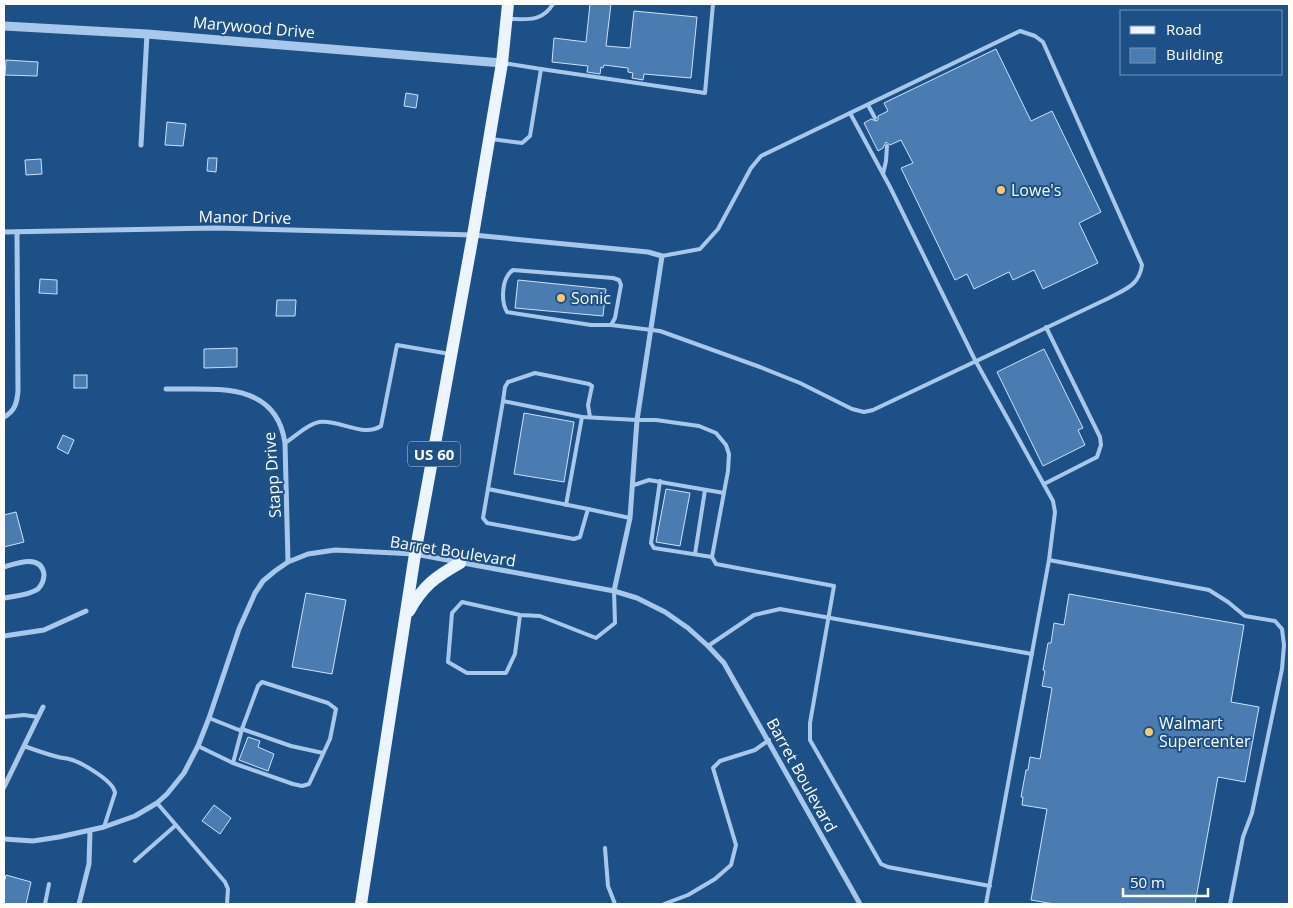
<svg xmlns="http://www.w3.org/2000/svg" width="1293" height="908" font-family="'Open Sans',sans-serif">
  <rect width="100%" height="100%" fill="#1e5088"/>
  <g fill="#4a7cb2" stroke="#cde2f8">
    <path d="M590 4H611L606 46 630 48 634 11 697 17 691 78 644 74 643 80 632 78 633 73 628 72V68L604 65 603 68 601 67 600 74 587 72 588 66 552 62 554 38 586 42Z"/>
    <path d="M996 49 1031 121 1052 111 1101 212 1079 223 1098 263 1043 289 1034 270 1013 280 1009 272 974 289 967 274 955 280 901 168 913 163 901 140 890 145 886 142 883 148 878 151 864 123 871 119 876 121 878 120V116L888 111 884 103Z"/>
    <path d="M6 60 38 62 37 76 5 75Z"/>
    <path d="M406 93 418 95 416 108 404 106Z"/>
    <path d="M167 122 186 124 183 146 165 145Z"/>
    <path d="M208 158H217L216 172 207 171Z"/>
    <path d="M41 159 42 174 26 175 25 160Z"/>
    <path d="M40 279 57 280V294L39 293Z"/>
    <path d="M518 280 606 289 603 316 515 308Z"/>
    <path d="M277 300H296L295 316H276Z"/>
    <path d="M237 348V367L204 368V349Z"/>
    <path d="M1044 349 1083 428 1078 430 1085 445 1043 466 997 372Z"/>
    <rect x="74" y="375" width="13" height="13"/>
    <path d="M524 413 574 422 564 482 514 474Z"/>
    <path d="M63 435 74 440 68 454 57 448Z"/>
    <path d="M666 489 690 493 680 546 656 542Z"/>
    <path d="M16 512 24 542 4 547V515Z"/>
    <path d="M306 593 346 600 332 674 292 667Z"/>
    <path d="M1069 594 1244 625 1231 702 1259 707 1245 782 1218 777 1195 904H1054L1031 900 1047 809 1022 805 1023 797H1021L1026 770H1028L1030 757 1040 759 1052 688 1042 686 1045 671 1043 670 1048 643H1051L1054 623 1064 625Z"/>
    <path d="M248 737 260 741 258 747 274 754 268 771 239 760Z"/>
    <path d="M214 805 231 818 220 834 202 821Z"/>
    <path d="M6 875 31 882 26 904H4V883Z"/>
  </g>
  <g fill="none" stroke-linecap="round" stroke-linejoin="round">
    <g stroke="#a8c8eb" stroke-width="4">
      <path d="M509 19C528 19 542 22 553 4"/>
      <path d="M541 69 705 93 713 4"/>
      <path d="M868 105 875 118"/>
      <path d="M850 113 890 187 975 360 1053 501 1055 512 1049 560 986 904"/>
      <path d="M491 139 522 143 530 136 541 69 503 63"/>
      <path d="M883 174 886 161 887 146"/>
      <path d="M513 270 613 278 619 280 621 285 615 318 611 325H591L507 312C501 302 501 278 513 270Z"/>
      <path d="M611 325 660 331 760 367 800 383 852 409 864 412 873 410 1109 298C1125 289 1139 286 1142 265L1043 42 1035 36 1020 31 761 156 751 168 718 229 700 249 662 256"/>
      <path d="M503 401 505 387 508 382 535 373 589 384 592 386 588 405 590 417"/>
      <path d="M285 443C295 437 307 424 319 422 339 419 363 438 381 426L397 345 450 354"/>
      <path d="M660 481 651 543 654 548 712 557"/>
      <path d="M1044 484 1097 457 1101 445 1100 437 1046 327"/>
      <path d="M634 485 649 480 724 493"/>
      <path d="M488 489 588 509"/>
      <path d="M566 505 582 417"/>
      <path d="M630 518 588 509 580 537 574 539 487 523 483 518 503 401 582 417 637 420H656L699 426 716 433 726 445 729 454 728 471 712 557 716 564 834 586 810 723V740L881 864 888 867 990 886"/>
      <path d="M695 554 705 490"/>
      <path d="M1049 560 1209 590 1228 602 1245 616 1275 621 1282 629 1284 645 1282 669 1252 813 1243 837 1230 904"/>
      <path d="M520 615 515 654 506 673H467L448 662 452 613 462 602 520 615 540 616 596 638 615 623 614 591"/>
      <path d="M708 646 754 615 780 609 1032 654"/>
      <path d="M4 717 24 715 38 717"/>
      <path d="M24 746C35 750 46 754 58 757 61 758 66 758 69 759 81 762 114 781 115 793L104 827"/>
      <path d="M198 746 233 763 293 784 302 786 309 784 330 739 336 709 328 703 262 682 258 686 242 729 239 730 209 718"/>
      <path d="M233 763 242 729 291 746 323 753"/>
      <path d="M157 803 225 882 228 889 227 904"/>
      <path d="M605 848 608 886 615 904"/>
      <path d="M135 861 176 825"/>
      <path d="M45 904 49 884"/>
      <path d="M664 904 688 895 715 879 731 865 736 845 713 768 720 761 755 750 769 740"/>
    </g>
    <g stroke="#a8c8eb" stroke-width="5">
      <path d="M141 145 147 34"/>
      <path d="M4 232 215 228 473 235 648 252 662 256 637 420 630 518 614 591"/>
      <path d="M166 389C215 390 276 380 285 443L288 562"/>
      <path d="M4 417C15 411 17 403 18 391L17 232"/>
      <path d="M4 567C17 563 41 554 44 574 44 580 42 585 38 589 30 595 14 596 4 598"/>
      <path d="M4 636 44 630 86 611"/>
      <path d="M4 787 43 707"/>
      <path d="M4 839 33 841 59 837 104 827 135 816 157 803 167 794 184 773 198 746 209 718 239 629 255 593 263 581 275 571 288 562 308 554 335 550 415 554 614 591 637 598 665 612 688 628 708 646 724 663 860 904"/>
      <path d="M79 904 89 864 90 831"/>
    </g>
    <path stroke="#a8c8eb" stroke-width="9" d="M4 26 147 34 502 63"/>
    <g stroke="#ecf4fe" stroke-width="12">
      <path d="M409 611C423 586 435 577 460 563"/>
      <path d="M361 904 415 554 473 235 502 63 508 4"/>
    </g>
  </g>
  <g fill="#faca67" stroke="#1e5088" stroke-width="2">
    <circle cx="1001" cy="190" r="5"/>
    <circle cx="561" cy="298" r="5"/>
    <circle cx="1149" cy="732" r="5"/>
  </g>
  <g text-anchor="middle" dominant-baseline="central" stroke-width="4" stroke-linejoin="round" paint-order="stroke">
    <rect fill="#1e5088" stroke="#bccadb" stroke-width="1" x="408" y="441.5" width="52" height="25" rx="4"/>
    <g font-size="15" font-weight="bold" fill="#fff">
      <text x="434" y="454">US 60</text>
    </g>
    <g font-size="16" fill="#fff" stroke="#1e5088">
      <text transform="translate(254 27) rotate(5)">Marywood Drive</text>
      <text transform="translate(245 217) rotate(1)">Manor Drive</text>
      <text transform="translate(272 475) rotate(-94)">Stapp Drive</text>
      <text transform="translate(453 551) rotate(9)">Barret Boulevard</text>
      <text transform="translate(802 775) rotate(61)">Barret Boulevard</text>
    </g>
    <g font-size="16" fill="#fff" stroke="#1e5088" text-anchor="start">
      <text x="1011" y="190">Lowe's</text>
      <text x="571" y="298">Sonic</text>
      <text x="1159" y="723">Walmart<tspan x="1159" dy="18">Supercenter</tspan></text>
    </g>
  </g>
  <rect width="1293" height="908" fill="none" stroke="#ffffff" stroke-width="10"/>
  <rect x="1120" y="10" width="162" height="65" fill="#1e5088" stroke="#7896b8"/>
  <rect x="1130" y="26" width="25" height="8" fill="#ecf4fe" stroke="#7896b8"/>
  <text x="1166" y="35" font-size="15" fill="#ffffff">Road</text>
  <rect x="1130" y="48" width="25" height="15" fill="#4a7cb2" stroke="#7896b8"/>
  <text x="1166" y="60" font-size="15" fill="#ffffff">Building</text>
  <path d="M1123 888v8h85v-8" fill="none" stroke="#ffffff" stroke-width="2.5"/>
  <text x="1130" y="888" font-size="15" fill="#ffffff" stroke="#1e5088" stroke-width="4" paint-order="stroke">50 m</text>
</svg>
